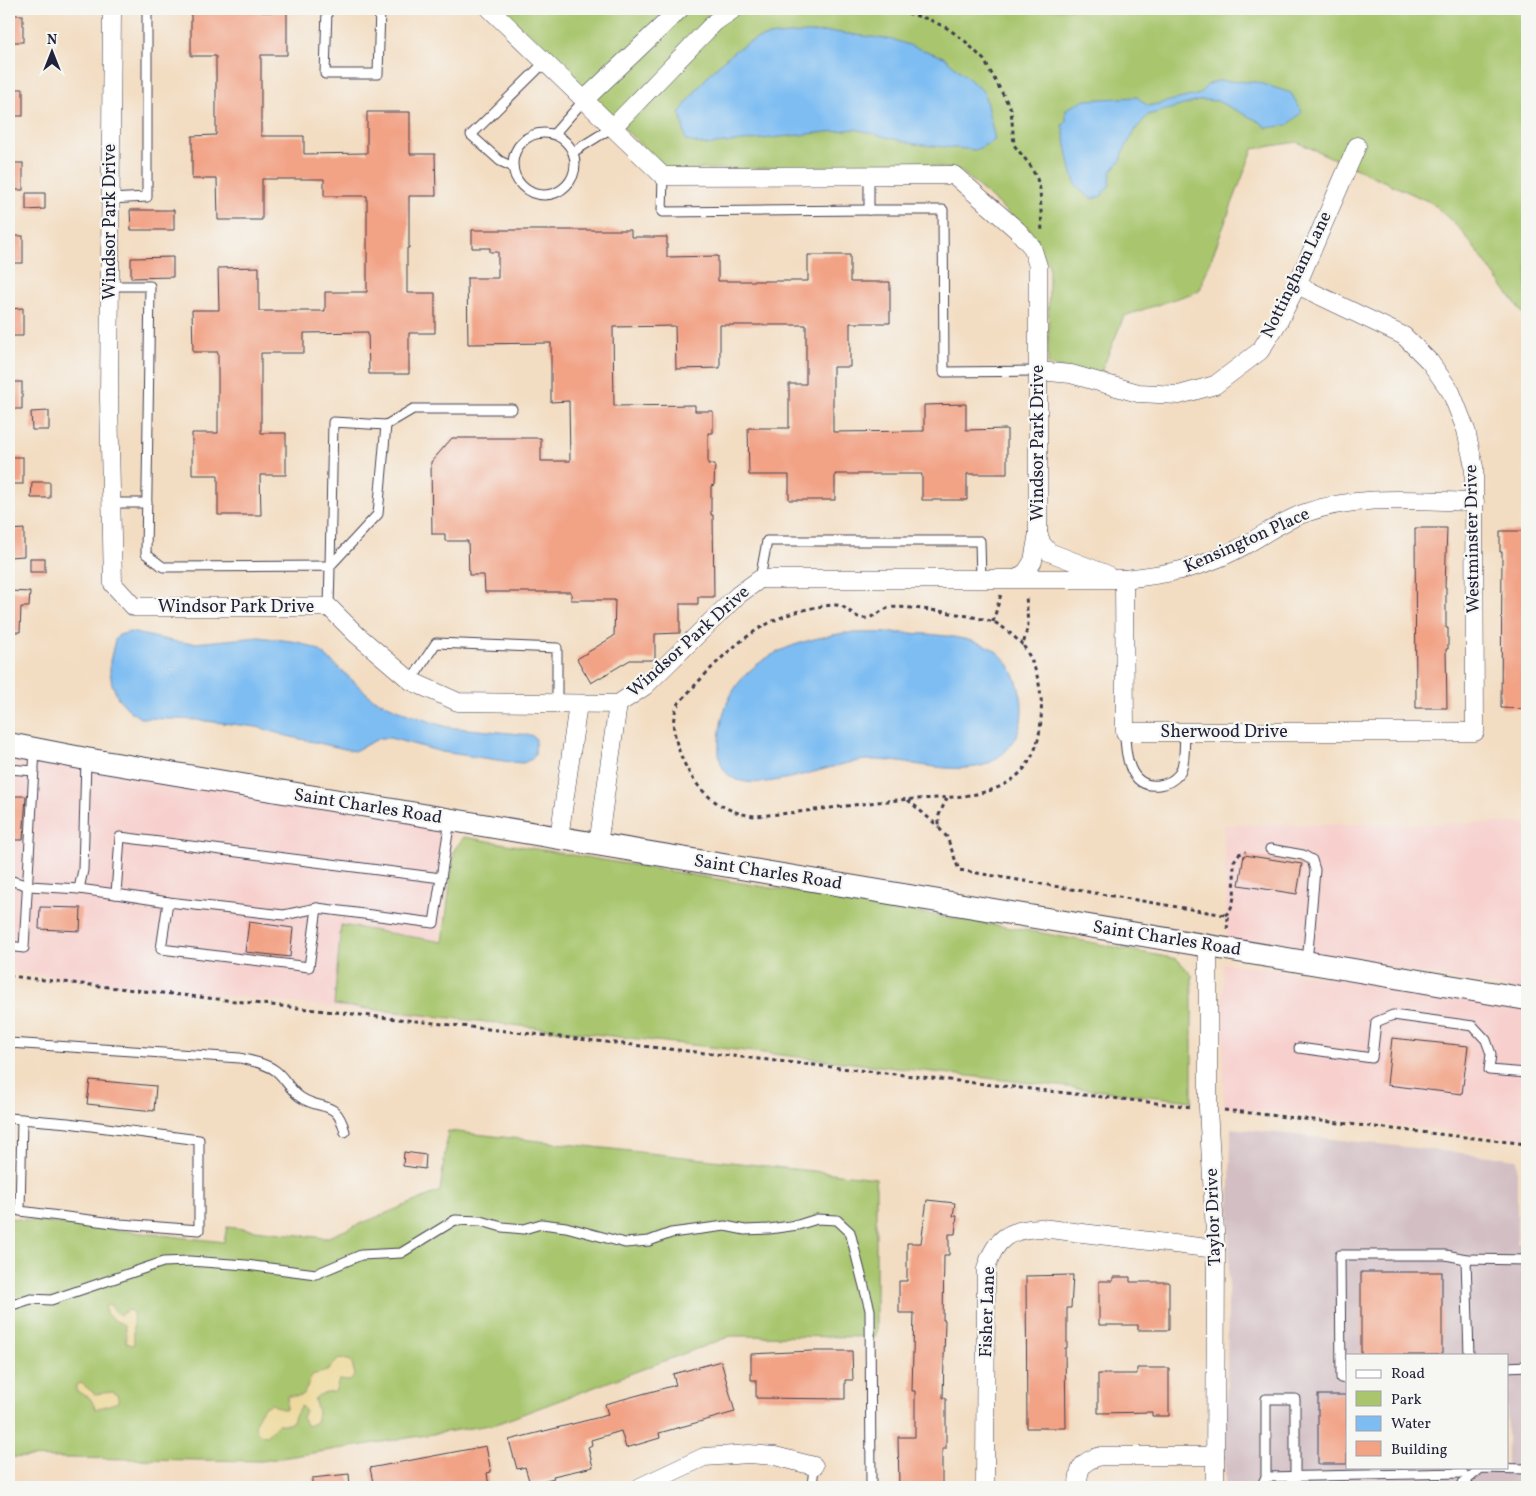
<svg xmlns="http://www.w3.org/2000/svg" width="1536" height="1496" font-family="Vollkorn,serif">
  <rect width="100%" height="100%" fill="#f6f6f2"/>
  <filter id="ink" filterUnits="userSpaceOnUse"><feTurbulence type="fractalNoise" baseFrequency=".02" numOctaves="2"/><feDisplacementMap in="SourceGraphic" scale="10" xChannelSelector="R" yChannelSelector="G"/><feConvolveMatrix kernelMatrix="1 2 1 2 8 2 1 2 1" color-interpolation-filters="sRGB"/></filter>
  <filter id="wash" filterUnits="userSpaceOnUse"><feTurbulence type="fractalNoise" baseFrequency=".0096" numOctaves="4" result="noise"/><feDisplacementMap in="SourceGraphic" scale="20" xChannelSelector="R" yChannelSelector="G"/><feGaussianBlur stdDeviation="1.12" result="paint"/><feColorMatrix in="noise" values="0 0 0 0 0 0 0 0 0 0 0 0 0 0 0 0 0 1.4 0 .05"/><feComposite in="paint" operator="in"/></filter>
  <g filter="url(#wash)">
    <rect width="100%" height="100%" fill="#f3ddc2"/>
    <g fill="#f7d0cd">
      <path d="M9 752 454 828 428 1018 9 972Z"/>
      <path d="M1527 823V992L1227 939 1224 825Z"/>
      <path d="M1223 963 1527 1004V1139L1224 1107Z"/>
    </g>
    <path fill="#d2bec3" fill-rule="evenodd" d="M1231 1128 1517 1159V1243L1527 1245V1487H1225ZM1347 1355H1507V1467H1347Z"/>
    <g fill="#a9c66e" stroke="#667454">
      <path d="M503 9H1527V319L1461 230 1432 203 1297 142 1253 149 1199 291 1124 316 1099 377 1048 365 1049 265 1024 227 961 171 926 165 666 170Z"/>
      <path d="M464 837 1042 933 1177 959 1192 975V1101L334 1005 341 925 443 942 454 850Z"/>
      <path d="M448 1131 876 1178V1337L731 1336 496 1424 262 1461 9 1457V1218L224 1242 227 1227 326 1238 440 1191Z"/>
    </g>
    <g fill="#eeda9e" stroke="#887e6c">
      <path d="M110 1305 119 1315 129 1310 133 1313 134 1344 131 1345 126 1342C126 1315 120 1329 106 1313L105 1306Z"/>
      <path d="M340 1358 351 1361 355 1375 350 1381 339 1380 335 1392C297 1396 326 1404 315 1423L307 1426 302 1418 305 1410 301 1406 290 1424H278L266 1436C248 1432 257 1417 264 1407L272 1404 281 1409H286L288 1396H298L304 1394 312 1375 327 1371Z"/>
      <path d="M81 1383 95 1394 113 1392 118 1396V1402L96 1409 90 1398 76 1391V1385Z"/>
    </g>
    <g fill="#7ebdf2" stroke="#507096">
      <path d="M834 32 894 40 944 57 984 92 995 140 976 150 913 144 855 129 706 145 686 141 680 112C700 84 732 41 769 36 790 33 812 33 834 32Z"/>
      <path d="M1217 81 1257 82 1291 93 1302 112 1288 125 1267 128 1260 122 1217 101 1202 100 1148 115 1136 129 1123 152 1122 159 1111 172 1110 186 1103 192 1102 196 1092 199C1088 196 1083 193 1079 189 1070 179 1066 140 1062 125L1066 123V109L1085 100 1137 97 1148 106 1200 94 1207 85Z"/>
      <path d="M130 632 177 642 194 643 259 637 298 642 319 650 372 698 405 713 447 727 531 735 536 739 535 754 532 759 523 763 511 762 442 752 390 738H380L354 751 287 736 257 727 197 720 140 718 130 711 118 698 112 684 110 671V661L115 640 119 635Z"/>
      <path d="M845 633C886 633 949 630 987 646 1004 653 1014 671 1019 688 1024 704 1023 726 1014 741 1007 752 993 763 981 766 944 774 906 759 868 760 834 762 765 793 735 779 721 773 718 758 719 743 722 668 779 643 845 633Z"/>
    </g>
    <g id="blocks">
      <g fill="#f2a386">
        <path d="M217 9H262V12H287V55H261V136H304V154L367 153V112H410V154H435L436 196H409V248H407V293H435V333H409V374H369L368 332 304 333V353H261V433H286V475H260L261 515H218V475H192V433H218V352H193L192 310H219L218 268 259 267V311H325V292H367V196H324V179H262V220H218L217 179H192V136L216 135V56H191V11H217Z"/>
        <rect x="9" y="15" width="14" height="27"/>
        <rect x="9" y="89" width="14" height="27"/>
        <rect x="9" y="163" width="14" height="27"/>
        <path d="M26 193H45V209L26 210Z"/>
        <path d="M130 210H174V230H131Z"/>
        <path d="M472 230H631V237H667V257L718 256V281H808V255H850V282H890V323H850V367H833V432L924 431V405L966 404V430L1007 429V474H967V500H922V474H835V500H789V475H749L748 428H789V384H806V325H720V368L676 369 675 326 613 327 614 406 695 405V411H713V433H708V464H715L714 485 711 486V515H713L714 597H698V604H680V633L655 634V660H630L591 683 577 659 614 636 615 600H571V592H485L484 575H469L468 541H445V534H432L431 462 452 438H541V461H570L569 401 551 402V343L468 344 467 278H498V252H490V248H472Z"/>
        <rect x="9" y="236" width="14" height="27"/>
        <path d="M173 257V277L131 278V258Z"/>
        <path d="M23 308V336H9V309Z"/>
        <rect x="9" y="382" width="13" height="27"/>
        <path d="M49 411V430H32L31 412Z"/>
        <rect x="9" y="457" width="14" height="27"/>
        <path d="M32 482H50V498H31Z"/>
        <path d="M1415 528H1447L1445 587H1446V628H1448V649H1446L1447 708H1416Z"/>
        <path d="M24 529V556L9 557V530Z"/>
        <path d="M1500 531H1527V709L1501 708 1502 552H1500Z"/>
        <rect x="30" y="558" width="15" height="14"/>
        <path d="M9 591 30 592 29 607H21L20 632H9Z"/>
        <path d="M9 796H26L23 840H9Z"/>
        <path d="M1244 855 1302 864 1297 894 1239 885Z"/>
        <path d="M40 907 81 908 80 931 39 929Z"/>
        <path d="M249 922 293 928 290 957 245 952Z"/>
        <path d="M1392 1038 1468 1046 1462 1094 1387 1085Z"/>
        <path d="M90 1080 156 1086 154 1111 87 1104Z"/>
        <path d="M404 1152 426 1155 425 1169 403 1166Z"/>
        <path d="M927 1200 955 1203 953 1216H957L955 1234H949V1255H944L943 1320H945L943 1398H946V1449H942V1487H899L898 1437H915V1391H912L914 1313H899V1281H907V1243H921Z"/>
        <rect x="1361" y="1272" width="81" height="83"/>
        <path d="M1073 1275 1071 1308H1067V1348H1065L1066 1428H1027L1026 1276Z"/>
        <path d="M1113 1277H1130V1282H1169V1330H1138V1325H1099V1281H1113Z"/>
        <path d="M811 1351H852L853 1380H845V1399L756 1398V1380H751V1354Z"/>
        <path d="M721 1361 735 1412 659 1433 660 1438 626 1448 621 1431 591 1440 592 1445 588 1447 593 1467 553 1476 554 1478 530 1484 525 1467 517 1469 509 1440 608 1415 605 1404 676 1385 673 1374Z"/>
        <path d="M1137 1368H1169V1416H1152V1412L1098 1413V1374H1137Z"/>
        <rect x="1318" y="1395" width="29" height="69"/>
        <path d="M486 1446 491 1472 487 1473 489 1487H374L370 1468Z"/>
        <path d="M349 1474 350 1487H312V1478Z"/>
      </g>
    </g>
  </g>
  <g filter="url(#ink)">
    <use href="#blocks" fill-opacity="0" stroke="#413e4f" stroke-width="1"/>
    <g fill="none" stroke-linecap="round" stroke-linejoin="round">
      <g stroke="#413e4f" stroke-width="11">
        <g id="service">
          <path d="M327 9 325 74H378L380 9"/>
          <circle cx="544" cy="164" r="31"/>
          <path d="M554 134 584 100"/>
          <path d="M573 152 613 127"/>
          <path d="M513 167 500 161 471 135 545 62"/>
          <path d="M663 176 662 212 869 210"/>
          <path d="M869 177V210H943L944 372 1038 371"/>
          <path d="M110 199 147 197V9"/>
          <path d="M110 286H150L146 554 163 567 330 566 329 607"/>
          <path d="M111 503H147"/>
          <path d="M330 566 333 422 386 425 413 409H512"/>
          <path d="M330 566 378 514 386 425"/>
          <path d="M760 579 767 541H980L981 579"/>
          <path d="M411 681 436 643 557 648V704"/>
          <path d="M1125 732C1125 754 1129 789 1159 785 1167 784 1174 780 1179 774 1186 763 1184 744 1185 732"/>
          <path d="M9 769 34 771"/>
          <path d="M1270 849 1303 855 1312 860 1315 870 1307 963"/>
          <path d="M9 880 29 886 79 889 83 870 86 760"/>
          <path d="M79 889 116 894 120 837 441 878 450 820"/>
          <path d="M116 894 168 902 161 949 309 967 317 908 434 923 441 878"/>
          <path d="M168 902 284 915 317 908"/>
          <path d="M9 946 24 948 35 749"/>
          <path d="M9 1043 240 1058C251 1061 266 1063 276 1071 285 1078 290 1090 300 1097 322 1112 336 1098 345 1132"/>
          <path d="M1299 1048 1372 1058 1376 1022 1393 1015 1473 1026 1486 1040 1491 1054 1489 1070 1527 1073"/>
          <path d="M9 1118 68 1123 199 1140V1230L121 1224 20 1211 22 1119"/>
          <path d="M9 1306 31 1299 51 1300 163 1262 189 1261 246 1265 316 1274 361 1255 401 1253 455 1220 481 1221 502 1227 524 1229 541 1224 566 1227 625 1243 649 1241 671 1233 694 1230 725 1226 745 1230 769 1229 798 1225 817 1219 837 1220 850 1232 870 1310 871 1487"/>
          <path d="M1469 1355 1466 1259 1527 1260"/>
          <path d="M1507 1367 1527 1366"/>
          <path d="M1347 1379 1341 1378 1340 1255H1446L1466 1259"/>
          <path d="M1266 1477 1463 1473"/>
          <path d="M812 1487 814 1466"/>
          <path d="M1261 1487 1266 1477V1399H1295V1476"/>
          <path d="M1470 1487 1463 1483 1481 1468 1527 1469"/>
        </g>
      </g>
      <g stroke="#413e4f" stroke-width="19">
        <g id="minor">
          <path d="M112 9 109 398 113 584 134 607H329L356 634 411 681 458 702 618 704 645 686 738 595 760 579H1124C1162 575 1199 569 1234 551 1258 539 1279 522 1305 513 1358 494 1419 501 1475 502"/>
          <path d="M490 9 663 176 954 175 1017 230 1032 247 1038 266V533L1033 561 1027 571 1018 578"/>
          <path d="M584 100 680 9"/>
          <path d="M613 127 715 22 734 9"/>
          <path d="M1038 371 1071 374 1138 393 1179 395 1215 385 1260 351 1279 321 1297 285 1357 146"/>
          <path d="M1038 533 1042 544 1049 552 1106 574"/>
          <path d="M1124 579 1125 732H1475L1474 467 1466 430 1451 392 1430 362 1404 336 1297 285"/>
          <path d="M559 838 578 704"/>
          <path d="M598 845 618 704"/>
          <path d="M1208 946V1108L1216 1249 1215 1487"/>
          <path d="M640 1487 704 1457 749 1454 775 1456 814 1466"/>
          <path d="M985 1487 986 1269C995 1237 1011 1229 1041 1228L1216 1249"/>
          <path d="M1078 1487C1078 1467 1082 1461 1101 1456H1215"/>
        </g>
      </g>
      <g stroke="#413e4f" stroke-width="24">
        <path id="tertiary" d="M9 744 86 759 1527 999"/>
      </g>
      <g stroke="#413e4f" stroke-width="3" stroke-dasharray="4 4" stroke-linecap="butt">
        <path d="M892 9 928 19 947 28 964 40 984 60 1011 109 1014 145 1030 165 1037 179 1040 189 1042 233"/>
        <path d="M993 622 1001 594"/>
        <path d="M1023 645C1014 637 1004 626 993 622 976 616 903 604 888 608 880 611 875 617 867 618 854 621 848 604 834 605 761 611 725 652 679 703 671 717 673 729 677 744 688 782 714 812 755 816 799 813 843 806 887 801 952 794 1034 810 1041 720 1043 693 1038 668 1023 645L1028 626 1026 595"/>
        <path d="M947 798 939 815V828L947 837 959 870 1225 915 1228 918 1227 931"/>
        <path d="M908 800 939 827"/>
        <path d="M1225 915C1239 906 1233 876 1234 861L1239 854 1246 852"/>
        <path d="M9 976 1193 1107"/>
        <path d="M1224 1110 1527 1144"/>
      </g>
      <use href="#service" stroke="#fff" stroke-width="9"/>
      <use href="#minor" stroke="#fff" stroke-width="18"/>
      <use href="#tertiary" stroke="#fff" stroke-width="22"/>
    </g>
  </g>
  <g text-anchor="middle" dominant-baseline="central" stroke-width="4.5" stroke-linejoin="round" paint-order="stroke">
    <g font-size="18" fill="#22223b" stroke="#f6f6f2">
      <text transform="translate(110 222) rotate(-90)">Windsor Park Drive</text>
      <text transform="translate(1297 275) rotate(-64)">Nottingham Lane</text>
      <text transform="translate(1038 443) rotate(-90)">Windsor Park Drive</text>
      <text transform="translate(1473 539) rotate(-91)">Westminster Drive</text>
      <text transform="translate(1247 541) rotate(-24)">Kensington Place</text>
      <text x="236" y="607">Windsor Park Drive</text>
      <text transform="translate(689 642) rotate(-42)">Windsor Park Drive</text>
      <text x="1224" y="732">Sherwood Drive</text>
      <text transform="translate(368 807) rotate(9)">Saint Charles Road</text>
      <text transform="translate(768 873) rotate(9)">Saint Charles Road</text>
      <text transform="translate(1167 939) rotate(9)">Saint Charles Road</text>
      <text transform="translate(1214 1217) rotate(-92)">Taylor Drive</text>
      <text transform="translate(988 1312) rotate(-88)">Fisher Lane</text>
    </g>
  </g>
  <rect width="1536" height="1496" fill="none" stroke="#f6f6f2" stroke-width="30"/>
  <rect x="1346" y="1354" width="162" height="115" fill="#f6f6f2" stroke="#a1a1a9"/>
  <rect x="1356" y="1370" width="25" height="8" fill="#ffffff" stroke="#a1a1a9"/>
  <text x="1391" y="1378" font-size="15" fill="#22223b">Road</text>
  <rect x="1356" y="1391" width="25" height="15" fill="#a9c66e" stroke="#a1a1a9"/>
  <text x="1391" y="1404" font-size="15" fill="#22223b">Park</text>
  <rect x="1356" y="1416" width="25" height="15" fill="#7ebdf2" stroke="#a1a1a9"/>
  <text x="1391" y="1428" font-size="15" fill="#22223b">Water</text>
  <rect x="1356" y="1441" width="25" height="15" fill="#f2a386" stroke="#a1a1a9"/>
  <text x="1391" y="1454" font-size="15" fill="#22223b">Building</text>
  <g transform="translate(52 52)" stroke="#f6f6f2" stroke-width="4" paint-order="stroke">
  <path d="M0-4L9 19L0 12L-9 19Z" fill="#22223b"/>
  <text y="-8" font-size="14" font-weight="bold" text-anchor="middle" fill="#22223b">N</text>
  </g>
</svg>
